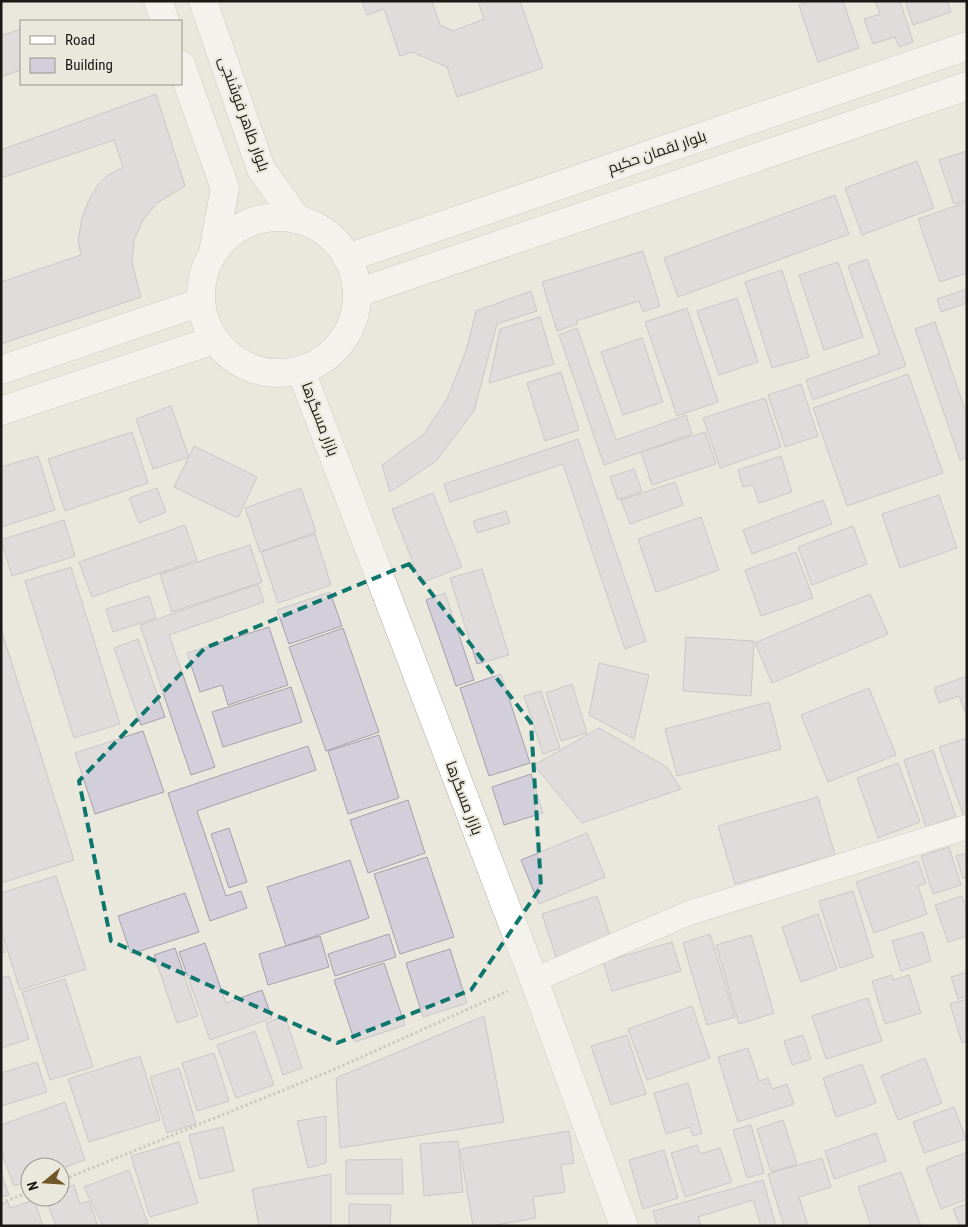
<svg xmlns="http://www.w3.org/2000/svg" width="968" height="1227" font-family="'Roboto Condensed',Cairo,sans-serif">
  <rect width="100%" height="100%" fill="#eae8dd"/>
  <g fill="#d2cfda" stroke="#a3a1ab">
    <path d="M362 1H432L440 25 453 31 484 19 478 1H520L543 68 457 97 447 67 412 52 400 56 384 9 367 15Z"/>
    <path d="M809 1H843L859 48 818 62 799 5Z"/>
    <path d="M875 1H900L913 42 899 47 895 37 873 44 864 19 880 14Z"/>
    <path d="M905 1H947L951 12 913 25Z"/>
    <path d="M21 29V70L1 77V36Z"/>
    <path d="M156 94 185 186 157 203 143 220 134 240 132 263 141 297 1 344V282L81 255 78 241 82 217 89 200 97 186 107 176 123 167 114 140 1 178V150Z"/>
    <path d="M967 151V200L954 204 939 160Z"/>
    <path d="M917 161 934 208 862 235 845 188Z"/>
    <path d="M835 195 849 234 678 297 664 258Z"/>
    <path d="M967 202V273L940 282 918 219Z"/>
    <path d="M643 251 660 306 643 312 639 301 576 321 577 324 557 331 542 282Z"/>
    <path d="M867 259 906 366 813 400 806 380 880 354 848 266Z"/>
    <path d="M838 262 863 337 824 350 799 275Z"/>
    <path d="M782 270 809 357 772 368 745 282Z"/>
    <path d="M967 289V303L941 312 937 299Z"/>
    <path d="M531 291 537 311 497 324 474 411 436 461 390 492 382 465 424 434 447 399 466 351 476 311Z"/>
    <path d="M737 298 758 362 719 375 697 311Z"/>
    <path d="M687 308 718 402 677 416 645 322Z"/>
    <path d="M540 317 554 364 489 383 500 329Z"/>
    <path d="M935 322 967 415V458L960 460 915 329Z"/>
    <path d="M577 328 616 440 686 415 692 434 604 465 559 335Z"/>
    <path d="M642 338 663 402 623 415 601 352Z"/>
    <path d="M561 372 579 430 545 441 527 383Z"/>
    <path d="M908 374 943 473 847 506 813 408Z"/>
    <path d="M801 384 818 436 785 447 768 395Z"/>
    <path d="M765 398 781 447 720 468 703 418Z"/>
    <path d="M171 406 189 457 153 469 136 419Z"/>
    <path d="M132 432 148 483 65 511 48 459Z"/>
    <path d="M705 432 716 464 652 485 641 452Z"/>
    <path d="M578 439 646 641 625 649 563 464 450 502 444 484Z"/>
    <path d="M194 446 257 477 238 518 174 487Z"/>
    <path d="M38 456 55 510 1 527V467Z"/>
    <path d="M781 456 792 492 759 503 753 485 743 487 738 470Z"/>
    <path d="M634 469 642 491 618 500 610 477Z"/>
    <path d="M675 482 683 505 630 524 621 500Z"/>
    <path d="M157 488 166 512 139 523 129 498Z"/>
    <path d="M301 488 316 532 260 552 245 508Z"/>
    <path d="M433 493 462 567 421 583 392 509Z"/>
    <path d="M939 495 957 548 900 568 882 514Z"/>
    <path d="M823 500 832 524 752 554 743 530Z"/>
    <path d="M506 511 510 523 477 533 473 521Z"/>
    <path d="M701 517 719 570 656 592 638 539Z"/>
    <path d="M64 520 75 556 12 576 1 540Z"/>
    <path d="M185 525 197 560 92 597 79 562Z"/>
    <path d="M853 526 867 564 812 585 798 547Z"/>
    <path d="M315 534 331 585 278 603 261 552Z"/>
    <path d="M250 545 262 582 172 612 160 574Z"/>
    <path d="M796 552 813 598 761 616 745 570Z"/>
    <path d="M71 567 120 724 74 738 25 581Z"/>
    <path d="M482 569 509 655 477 664 450 578Z"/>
    <path d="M258 584 264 602 169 635 215 767 191 775 140 625Z"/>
    <path d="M330 592 342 626 289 644 277 610Z"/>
    <path d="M445 593 474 680 456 686 426 600Z"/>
    <path d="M870 594 888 634 772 683 755 643Z"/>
    <path d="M149 596 156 618 113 632 106 609Z"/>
    <path d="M269 627 288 685 228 705 222 685 200 692 187 653Z"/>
    <path d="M343 628 379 732 326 751 289 647Z"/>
    <path d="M1 629 74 860 1 883Z"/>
    <path d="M686 637 754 641 751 696 683 691Z"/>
    <path d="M138 639 165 717 141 725 114 648Z"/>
    <path d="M599 663 649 675 634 739 589 715Z"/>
    <path d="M501 674 530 763 489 776 460 688Z"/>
    <path d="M967 676V717L959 696 939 703 934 688Z"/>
    <path d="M572 684 587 733 561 741 546 693Z"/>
    <path d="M291 687 302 722 223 747 212 712Z"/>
    <path d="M869 688 896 755 828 782 801 715Z"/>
    <path d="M541 691 560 748 543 754 524 696Z"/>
    <path d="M769 702 781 749 677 776 665 729Z"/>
    <path d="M599 728 667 767 681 789 582 823 534 765Z"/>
    <path d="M143 731 164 792 95 814 75 753Z"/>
    <path d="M379 735 399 798 348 814 328 751Z"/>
    <path d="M967 738V820H965L939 747Z"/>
    <path d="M308 746 316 770 197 811 226 896 241 891 247 908 210 921 168 793Z"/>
    <path d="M933 750 956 817 926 827 904 760Z"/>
    <path d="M898 763 920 822 878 838 857 778Z"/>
    <path d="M531 774 543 813 504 825 492 787Z"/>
    <path d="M818 797 835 855 735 884 718 826Z"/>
    <path d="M408 800 425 853 368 873 350 820Z"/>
    <path d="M229 828 247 882 229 888 211 834Z"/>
    <path d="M587 833 605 877 539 904 521 860Z"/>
    <path d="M949 847 961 885 933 894 921 856Z"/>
    <path d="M967 853V877L963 878 956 856Z"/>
    <path d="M427 857 454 937 400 954 374 874Z"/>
    <path d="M350 860 369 918 286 946 267 887Z"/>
    <path d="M918 861 926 883 918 886 927 914 874 933 856 882Z"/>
    <path d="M56 876 86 969 20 990 1 930V893Z"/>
    <path d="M853 891 873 957 840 968 819 901Z"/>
    <path d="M185 893 199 932 131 954 118 916Z"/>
    <path d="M597 896 611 939 556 957 542 914Z"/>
    <path d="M962 896 967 910V936L948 942 935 905Z"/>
    <path d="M818 914 837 969 801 982 782 927Z"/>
    <path d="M923 932 931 961 901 971 892 941Z"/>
    <path d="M389 934 396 957 335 976 328 954Z"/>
    <path d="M710 934 735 1017 707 1025 683 943Z"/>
    <path d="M751 935 774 1013 739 1024 716 945Z"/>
    <path d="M320 936 329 967 268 985 259 954Z"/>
    <path d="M1 939 5 952 1 954Z"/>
    <path d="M672 942 681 971 612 991 603 962Z"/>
    <path d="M205 943 226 1003 262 990 272 1018 210 1040 179 952Z"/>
    <path d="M175 948 198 1016 177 1023 154 955Z"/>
    <path d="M450 949 467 1003 423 1017 406 963Z"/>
    <path d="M384 963 405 1025 355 1042 334 980Z"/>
    <path d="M967 972V996L958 999 951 977Z"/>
    <path d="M892 975 893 980 909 975 921 1013 885 1024 872 981Z"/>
    <path d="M9 976 29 1039 1 1048V978Z"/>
    <path d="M65 979 93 1067 50 1080 22 992Z"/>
    <path d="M868 998 882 1041 826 1059 812 1016Z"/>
    <path d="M967 999V1041L962 1043 950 1004Z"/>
    <path d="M692 1006 710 1058 647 1080 628 1029Z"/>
    <path d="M285 1016 302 1068 283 1075 266 1023Z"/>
    <path d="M484 1016 504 1122 340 1148 336 1078Z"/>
    <path d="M255 1031 274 1085 236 1098 217 1045Z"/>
    <path d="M627 1035 646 1094 611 1105 591 1046Z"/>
    <path d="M803 1035 811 1059 792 1065 784 1041Z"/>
    <path d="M748 1048 759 1081 768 1078 772 1089 787 1084 794 1104 738 1122 718 1057Z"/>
    <path d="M214 1053 229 1101 197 1111 182 1063Z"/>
    <path d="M140 1056 160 1120 89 1142 68 1079Z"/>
    <path d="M925 1058 942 1103 898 1120 881 1076Z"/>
    <path d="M37 1062 47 1092 1 1106V1073Z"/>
    <path d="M862 1064 876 1103 836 1117 823 1078Z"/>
    <path d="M179 1068 196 1124 167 1133 150 1077Z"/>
    <path d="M688 1083 702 1133 693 1136 690 1127 666 1134 654 1093Z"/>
    <path d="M65 1102 85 1160 60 1169V1167H30V1180L14 1186 1 1151V1125Z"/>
    <path d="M954 1107 966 1139 924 1153 913 1122Z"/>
    <path d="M326 1116V1163L308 1168 297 1121Z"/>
    <path d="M783 1120 797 1164 771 1172 757 1129Z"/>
    <path d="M751 1125 764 1173 747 1178 733 1130Z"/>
    <path d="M223 1127 234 1171 200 1179 189 1135Z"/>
    <path d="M569 1131 574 1163 561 1165 565 1192 533 1197 536 1218 490 1226H473L460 1149Z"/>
    <path d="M876 1133 886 1161 834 1179 825 1151Z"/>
    <path d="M458 1141 463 1192 424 1196 420 1144Z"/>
    <path d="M179 1142 198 1203 150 1217 131 1156Z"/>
    <path d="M697 1145 700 1154 720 1148 732 1182 685 1197 671 1153Z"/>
    <path d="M664 1150 678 1198 643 1209 629 1160Z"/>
    <path d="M967 1152V1199L941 1209 926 1168Z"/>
    <path d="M822 1158 831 1187 799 1197 808 1226H784L768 1174Z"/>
    <path d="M402 1159 403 1194H346V1160Z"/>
    <path d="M129 1170 148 1224 103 1226 84 1187Z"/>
    <path d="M901 1172 921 1226H871L858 1187Z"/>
    <path d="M1 1173 9 1195 1 1197Z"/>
    <path d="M331 1174V1226H259L252 1189Z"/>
    <path d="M763 1180 776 1226H761L753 1200 698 1217 701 1226H657L653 1211Z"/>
    <path d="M74 1185 80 1204 89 1201 98 1226H56L45 1197H60V1190Z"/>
    <path d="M34 1200 43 1226H1V1205L8 1202 10 1208Z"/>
    <path d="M349 1204 391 1205 390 1226H349Z"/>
    <path d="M967 1204V1226H960L953 1209Z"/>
  </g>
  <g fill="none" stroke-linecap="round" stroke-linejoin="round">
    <g stroke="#adaba0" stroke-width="25">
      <path id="street" d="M534 980 689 913 967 827"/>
    </g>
    <g stroke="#adaba0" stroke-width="29">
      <g id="secondary">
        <path d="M158 1 165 21"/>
        <path d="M203 1 261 169 297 219"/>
        <path d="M181 65 225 188 213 252"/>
        <circle cx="279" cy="295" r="78"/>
        <path d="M347 258 967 46"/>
        <path d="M357 293 967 86"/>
        <path d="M1 370 201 302"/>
        <path d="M301 371 534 980 624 1226"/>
        <path d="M1 411 214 340"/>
      </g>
    </g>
    <g stroke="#a8a69e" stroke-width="3" stroke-dasharray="2.5 2.5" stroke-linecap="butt">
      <path d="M60 1181 335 1069 508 991"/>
      <path d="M1 1203 30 1192"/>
    </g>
    <use href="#street" stroke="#fff" stroke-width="24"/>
    <use href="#secondary" stroke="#fff" stroke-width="28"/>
  </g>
  <path d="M0 0H968V1227H0ZM409 564 531 723 541 887 471 990 337 1043 111 941 79 781 205 648Z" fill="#eae8dd" fill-opacity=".55" fill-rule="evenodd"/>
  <path fill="none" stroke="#0f766e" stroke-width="4" stroke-dasharray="10 6" stroke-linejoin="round" d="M409 564 531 723 541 887 471 990 337 1043 111 941 79 781 205 648Z"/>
  <g text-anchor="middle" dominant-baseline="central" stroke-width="4" stroke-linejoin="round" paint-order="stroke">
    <g font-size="15" fill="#191814" stroke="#eae8dd">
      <text transform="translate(244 114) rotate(70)">بلوار طاهر فوشنجی</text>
      <text transform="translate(657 152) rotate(-19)">بلوار لقمان حکیم</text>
      <text transform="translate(320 419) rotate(69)">بازار مسگرها</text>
      <text transform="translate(464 798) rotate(69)">بازار مسگرها</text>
    </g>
  </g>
  <rect width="968" height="1227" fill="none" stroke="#191814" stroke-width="5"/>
  <rect x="20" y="20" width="162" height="65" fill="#eae8dd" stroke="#96958d"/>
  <rect x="30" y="36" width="25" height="8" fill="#ffffff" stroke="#96958d"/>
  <text x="65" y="45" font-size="15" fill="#191814">Road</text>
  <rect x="30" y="58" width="25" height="15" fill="#d2cfda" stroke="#96958d"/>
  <text x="65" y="70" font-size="15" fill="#191814">Building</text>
  <g transform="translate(45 1182) rotate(252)"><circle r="24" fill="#eae8dd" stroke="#96958d"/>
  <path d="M0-4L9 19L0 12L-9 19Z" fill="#715628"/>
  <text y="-8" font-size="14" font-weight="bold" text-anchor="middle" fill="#191814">N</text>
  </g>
</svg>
